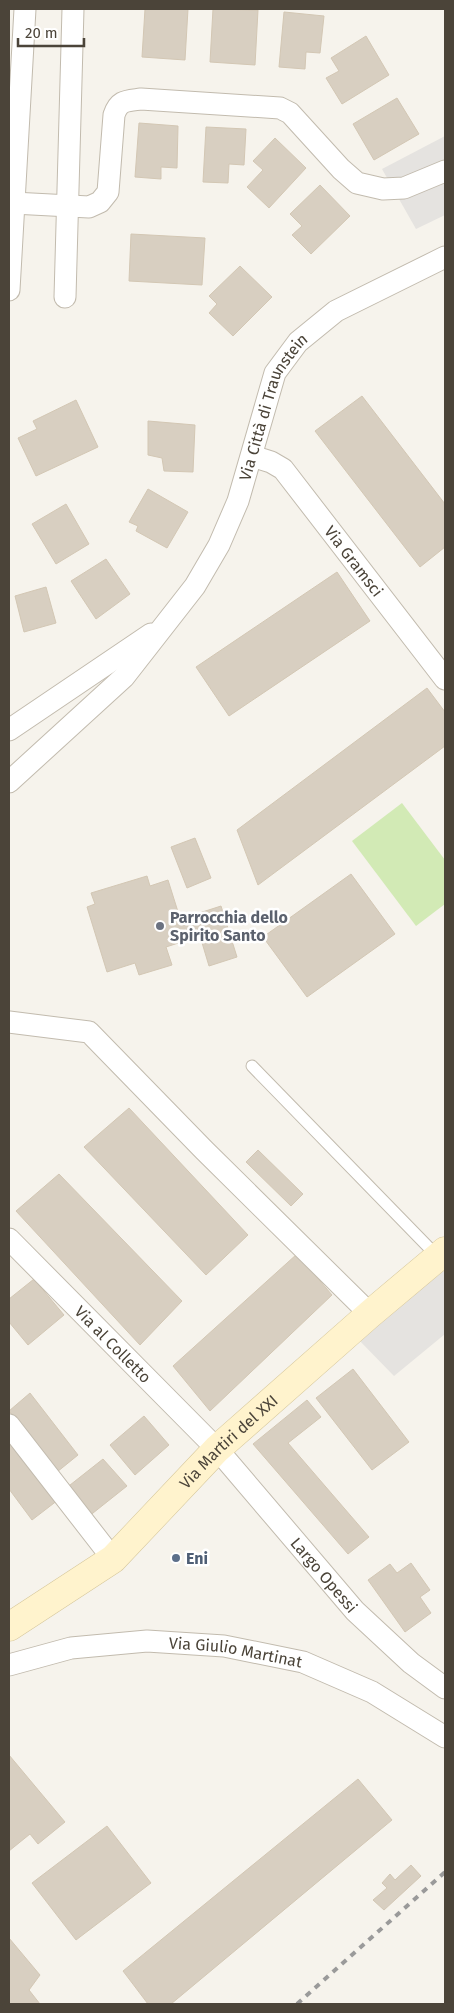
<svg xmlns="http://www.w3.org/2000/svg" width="454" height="2013" font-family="'Fira Sans',sans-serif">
  <rect width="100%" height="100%" fill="#f6f3ec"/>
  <path fill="#d2eab5" d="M402 803 445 860V904L416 926 352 841Z"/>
  <g fill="#e5e3e0">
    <path d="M445 136V215L416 229 382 169Z"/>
    <path d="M445 1270V1334L394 1376 358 1339Z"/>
  </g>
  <g fill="#d8cfc1" stroke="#d3c7b4">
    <path d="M145 9H188L185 60 142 57Z"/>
    <path d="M213 9 258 10 255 65 210 62Z"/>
    <path d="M284 12 324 16 320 53 306 52 305 69 279 67Z"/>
    <path d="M366 36 389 75 342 104 326 78 339 71 331 58Z"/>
    <path d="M397 98 419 134 374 160 353 124Z"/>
    <path d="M139 123 178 126 177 168 161 167V179L135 177Z"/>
    <path d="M206 127 246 129 244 165 229 164 228 183 203 182Z"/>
    <path d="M275 138 306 168 269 208 247 187 263 170 253 161Z"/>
    <path d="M320 185 350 216 311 254 292 235 302 226 290 214Z"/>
    <path d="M131 234 205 238 202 285 129 281Z"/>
    <path d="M240 266 272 297 233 336 209 313 217 304 209 296Z"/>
    <path d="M362 396 445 504V547L420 567 315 431Z"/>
    <path d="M76 400 98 447 36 476 18 438 37 429 33 421Z"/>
    <path d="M148 421 195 425 193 472 164 471 162 458 148 455Z"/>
    <path d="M148 489 188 512 167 548 136 531 138 526 129 522Z"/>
    <path d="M66 504 89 544 56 564 32 524Z"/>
    <path d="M106 559 130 594 96 619 71 581Z"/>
    <path d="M337 572 370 621 229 716 196 667Z"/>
    <path d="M46 587 56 623 24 632 15 596Z"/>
    <path d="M427 688 445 712V746L258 885 237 830Z"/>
    <path d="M195 838 211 878 187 888 171 847Z"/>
    <path d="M351 874 395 934 307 997 263 937Z"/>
    <path d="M147 876 150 886 168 880 179 915 190 916 221 906 237 957 209 966 200 936 166 947 172 965 139 975 135 963 107 972 87 907 95 904 91 893Z"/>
    <path d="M129 1108 248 1235 206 1275 84 1147Z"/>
    <path d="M258 1150 303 1194 291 1206 246 1162Z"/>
    <path d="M59 1174 182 1301 140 1345 16 1211Z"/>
    <path d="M297 1254 332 1295 210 1411 173 1366Z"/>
    <path d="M34 1279 64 1315 28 1345 9 1322V1299Z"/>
    <path d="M353 1369 409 1442 372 1470 316 1398Z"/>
    <path d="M30 1393 78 1455 57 1472 9 1411Z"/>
    <path d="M307 1400 321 1417 288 1443 369 1537 348 1554 253 1444Z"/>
    <path d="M144 1416 169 1445 135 1475 110 1445Z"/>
    <path d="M9 1434 58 1500 32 1520 9 1489Z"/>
    <path d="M103 1459 127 1486 88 1517 65 1489Z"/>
    <path d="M411 1563 430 1590 420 1597 431 1613 405 1632 368 1580 390 1564 397 1573Z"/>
    <path d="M9 1755 65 1822 38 1844 30 1834 9 1851Z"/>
    <path d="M358 1779 392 1820 171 2004H148L123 1971Z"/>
    <path d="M107 1826 151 1883 76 1940 32 1883Z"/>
    <path d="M411 1865 421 1876 384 1910 373 1900 387 1888 382 1883 390 1874 395 1880Z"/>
    <path d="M9 1938 40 1975 29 1990 40 2004H9Z"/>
  </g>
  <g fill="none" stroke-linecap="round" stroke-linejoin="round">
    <g stroke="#c2bbae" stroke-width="13">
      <path id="lane" d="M252 1066 438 1257"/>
    </g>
    <g stroke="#c2bbae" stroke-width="23">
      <g id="street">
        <path d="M13 203 89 207 100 202 108 192 114 115C119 100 126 101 141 99L280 108 290 113 341 169 357 183 383 189 404 188 445 171"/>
        <path d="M9 290 25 9"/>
        <path d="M65 297 73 9"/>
        <path id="s1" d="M252 456 271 462 283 469 445 679"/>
        <path d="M9 730 151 634"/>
        <path id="s2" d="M9 782 124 677 195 586 219 545 238 501 275 373 298 342 336 311 445 257"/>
        <path d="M9 1022 89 1032 204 1150 370 1314"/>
        <path id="s3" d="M9 1239 217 1449 355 1611 411 1663 445 1688"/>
        <path d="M9 1425 113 1559"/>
        <path id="s4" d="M9 1665 71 1648 147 1641 224 1646 303 1662 372 1692 445 1737"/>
      </g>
    </g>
    <g stroke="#d6c79b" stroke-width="29">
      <g id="secondary">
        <path id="s5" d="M9 1627 113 1559 217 1449 370 1314 445 1251"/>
      </g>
    </g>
    <use href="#lane" stroke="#fff" stroke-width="11"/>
    <use href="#street" stroke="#fff" stroke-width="21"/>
    <use href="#secondary" stroke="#fff3cd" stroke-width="28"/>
    <path stroke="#9a9a9a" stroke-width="4" stroke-dasharray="6 6" stroke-linecap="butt" d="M297 2004 445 1872"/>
  </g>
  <circle fill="#6b7280" stroke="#fff" stroke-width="2" cx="160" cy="926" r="5"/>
  <circle fill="#5c6f8a" stroke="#fff" stroke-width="2" cx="176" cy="1558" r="5"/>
  <g text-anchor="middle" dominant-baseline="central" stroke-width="5" stroke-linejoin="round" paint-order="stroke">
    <g font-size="16" fill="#4b4439" stroke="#fff">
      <text stroke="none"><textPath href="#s2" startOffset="468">Via Città di Traunstein</textPath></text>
      <text stroke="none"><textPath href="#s1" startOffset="150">Via Gramsci</textPath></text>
      <text stroke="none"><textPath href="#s3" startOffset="148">Via al Colletto</textPath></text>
      <text stroke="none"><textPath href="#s5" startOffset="289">Via Martiri del XXI</textPath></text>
      <text stroke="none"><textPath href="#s3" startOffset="461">Largo Opessi</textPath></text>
      <text stroke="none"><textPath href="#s4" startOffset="230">Via Giulio Martinat</textPath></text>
    </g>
    <g font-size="16" font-weight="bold" fill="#5b616d" stroke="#fff" text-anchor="start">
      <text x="170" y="917">Parrocchia dello<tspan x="170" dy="18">Spirito Santo</tspan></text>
    </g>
    <g font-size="16" font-weight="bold" fill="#4e5e75" stroke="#fff" text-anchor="start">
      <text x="186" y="1558">Eni</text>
    </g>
  </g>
  <rect width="454" height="2013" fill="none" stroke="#4b4439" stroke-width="20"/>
  <path d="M18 38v8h66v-8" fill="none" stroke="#4b4439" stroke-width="2.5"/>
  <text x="25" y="38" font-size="15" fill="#4b4439" stroke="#ffffff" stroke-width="4" paint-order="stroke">20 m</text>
</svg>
